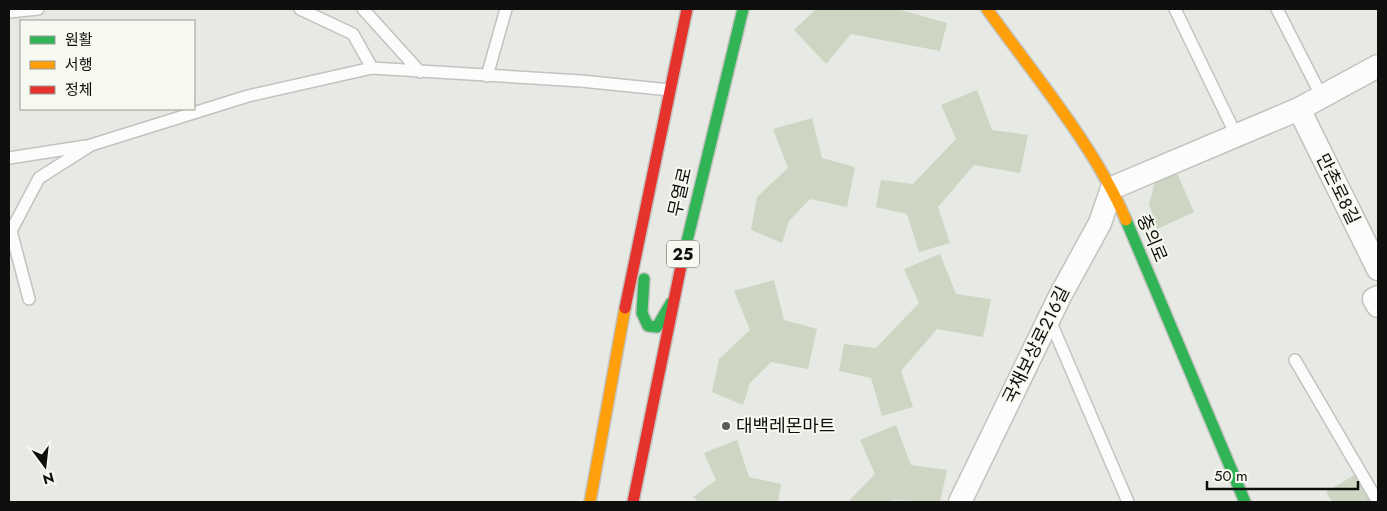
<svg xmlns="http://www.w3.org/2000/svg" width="1387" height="511" font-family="Jost,'Noto Sans KR',sans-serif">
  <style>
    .building { fill: #ced5c2 }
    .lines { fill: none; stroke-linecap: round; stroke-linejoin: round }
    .lane-casing { stroke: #c2c3bf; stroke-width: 14 }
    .street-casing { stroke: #c2c3bf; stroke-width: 25 }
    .fast-casing { stroke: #c2c3bf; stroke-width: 14 }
    .slow-casing { stroke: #c2c3bf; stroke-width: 14 }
    .jam-casing { stroke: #c2c3bf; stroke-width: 14 }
    .lane { stroke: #fbfcfb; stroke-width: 11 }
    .street { stroke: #fbfcfb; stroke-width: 22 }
    .fast { stroke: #30b455; stroke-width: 11 }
    .slow { stroke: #ff9f0a; stroke-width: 11 }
    .jam { stroke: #e5322d; stroke-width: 11 }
    .poi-dot { fill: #5b5c58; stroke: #f5f9ef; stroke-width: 2 }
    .labels { text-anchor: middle; stroke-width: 4; stroke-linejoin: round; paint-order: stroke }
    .shield { fill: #f5f9ef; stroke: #545651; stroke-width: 1 }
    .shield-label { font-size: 16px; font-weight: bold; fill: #0f100d }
    .street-label { font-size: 18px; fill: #0f100d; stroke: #f5f9ef }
    .poi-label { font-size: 18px; fill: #0f100d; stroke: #f5f9ef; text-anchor: start }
  </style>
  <rect width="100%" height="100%" fill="#e7e9e4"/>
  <path class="building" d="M816,9H897L947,23L940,51L851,34L826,64L794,30Z
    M977,90L992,130L1028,135L1020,173L974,165L938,207L950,243L919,252L907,214L876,207L881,180L913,184L956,139L941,105Z
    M812,118L822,158L855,167L847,207L810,199L789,221L782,243L751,230L757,197L788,168L773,129Z
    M1176,171L1194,212L1157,229L1149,204L1153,189L1156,179Z
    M940,254L956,294L991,299L983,337L937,329L901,371L913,407L882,416L871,378L839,371L844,344L876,348L919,303L904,269Z
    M774,280L784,320L817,329L808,369L771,362L750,383L743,405L712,392L719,359L750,330L734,291Z
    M896,425L911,465L947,470L940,502L893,500L891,502H848L875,474L860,440Z
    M737,440L749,477L781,484L778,502H699L693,497L716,480L704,453Z
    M1356,474L1373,502H1332L1326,492Z"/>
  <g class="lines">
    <defs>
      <path id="lane" d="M300,9L353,34L372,68L581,81L670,90
        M363,9L420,72
        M1175,9L1236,135
        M1277,9L1322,97
        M9,12L38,9
        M487,76L506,9
        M9,158L86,146
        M29,299L11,231L39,178L91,145L248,96L372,68
        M1049,318L1128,502
        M1295,360L1378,502"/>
      <path id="street" d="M1299,109L1378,269
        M1378,297L1374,299L1378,306
        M960,502L1060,296L1100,223L1112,188L1299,109L1378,66"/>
      <path id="fast" d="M1126,220L1245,502
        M681,266L743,9
        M644,279L642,313L648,326L657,327L671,303"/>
      <path id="slow" d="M987,9C1034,75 1094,145 1126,220
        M590,502L625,308"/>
      <path id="jam" d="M625,308L687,9
        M633,502L681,266"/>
    </defs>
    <use href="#lane" class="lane-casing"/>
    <use href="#street" class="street-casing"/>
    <use href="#fast" class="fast-casing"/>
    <use href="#slow" class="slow-casing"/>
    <use href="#jam" class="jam-casing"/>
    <use href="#lane" class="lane"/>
    <use href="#street" class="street"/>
    <use href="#fast" class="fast"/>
    <use href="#slow" class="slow"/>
    <use href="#jam" class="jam"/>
  </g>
  <circle class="poi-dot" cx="726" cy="426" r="5"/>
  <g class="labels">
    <rect class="shield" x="667" y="240.5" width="32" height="27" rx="4"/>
    <g class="shield-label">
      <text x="683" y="260">25</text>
    </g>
    <g class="street-label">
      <text transform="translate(1338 189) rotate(64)" y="6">만촌로8길</text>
      <text transform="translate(680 192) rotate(-77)" y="6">무열로</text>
      <text transform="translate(1152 238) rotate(67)" y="6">충의로</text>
      <text transform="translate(1036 345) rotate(-64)" y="6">국채보상로216길</text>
    </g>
    <g class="poi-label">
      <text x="736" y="432">대백레몬마트</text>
    </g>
  </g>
  <rect width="1387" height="511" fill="none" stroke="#0f100d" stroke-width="20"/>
  <rect x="20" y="20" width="175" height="90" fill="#f5f9ef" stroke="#999c95"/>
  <rect x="30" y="36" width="25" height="8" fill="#30b455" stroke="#999c95"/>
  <text x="65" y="45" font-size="15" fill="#0f100d">원활</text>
  <rect x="30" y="61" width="25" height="8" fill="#ff9f0a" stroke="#999c95"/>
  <text x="65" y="70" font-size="15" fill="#0f100d">서행</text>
  <rect x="30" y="86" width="25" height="8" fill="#e5322d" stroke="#999c95"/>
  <text x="65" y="95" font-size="15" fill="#0f100d">정체</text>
  <g transform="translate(45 466) rotate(165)" stroke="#f5f9ef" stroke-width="4" paint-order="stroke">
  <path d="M0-4L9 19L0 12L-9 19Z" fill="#0f100d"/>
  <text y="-8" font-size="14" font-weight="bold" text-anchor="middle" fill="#0f100d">N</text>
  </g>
  <path d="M1207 481v8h151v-8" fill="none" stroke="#0f100d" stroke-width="2.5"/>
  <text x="1214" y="481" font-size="15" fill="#0f100d" stroke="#f5f9ef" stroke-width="4" paint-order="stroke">50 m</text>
</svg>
